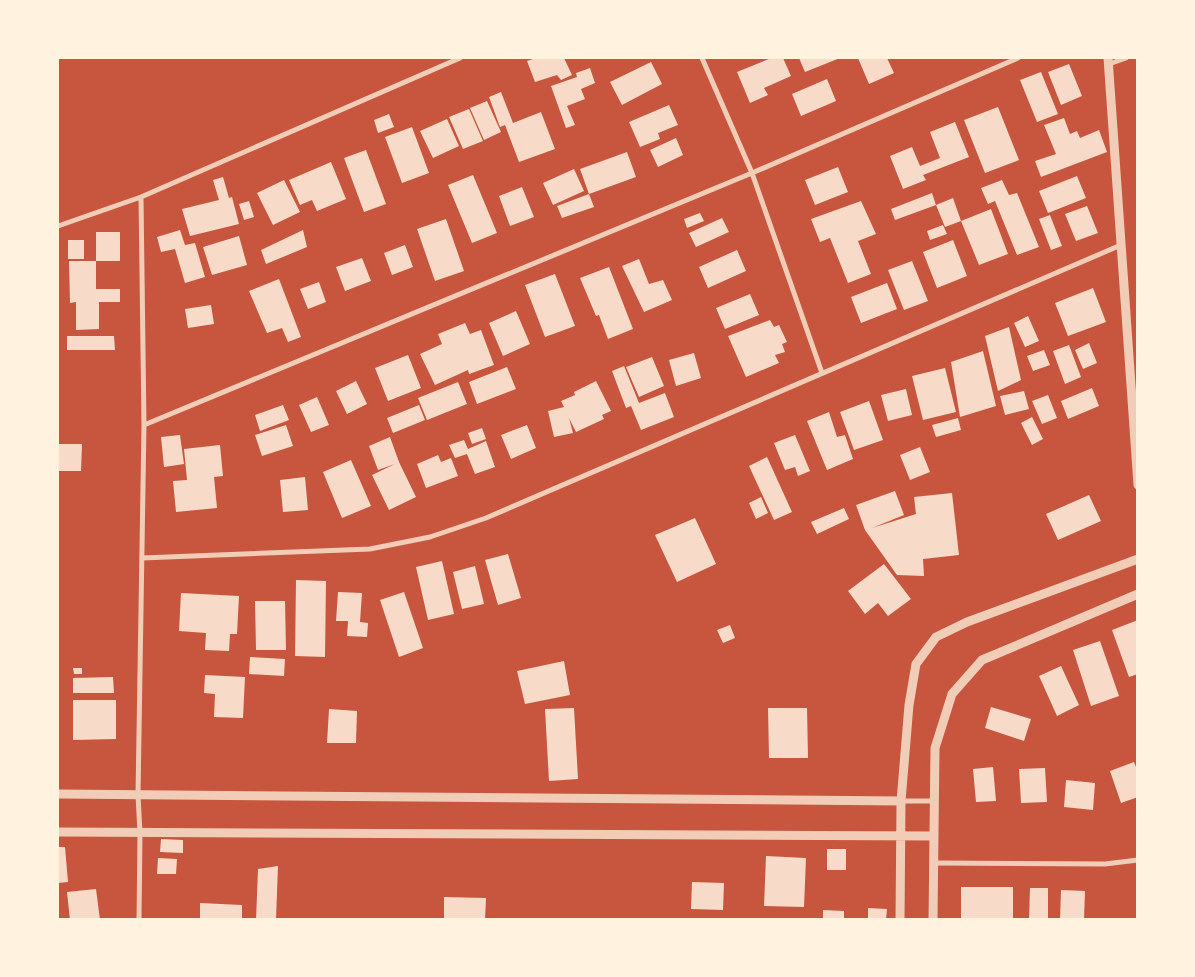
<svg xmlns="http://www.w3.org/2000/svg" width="1195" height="977" font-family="Signika,sans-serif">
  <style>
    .building { fill: #f7dbc8 }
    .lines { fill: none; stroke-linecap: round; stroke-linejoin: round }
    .minor { stroke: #f1ccb7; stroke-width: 5 }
    .tertiary { stroke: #f1ccb7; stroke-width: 9 }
  </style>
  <rect width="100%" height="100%" fill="#c8553d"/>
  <path class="building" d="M536,58H564L572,75L561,80L557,75L535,82L527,61Z
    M771,58H783L791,76L764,88L768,95L750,103L737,72Z
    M799,58H840L805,72Z
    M858,58H887L894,73L869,84Z
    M651,62L662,84L622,105L610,82Z
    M1069,64L1082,96L1061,105L1048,72Z
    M590,68L595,83L581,89L585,99L567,106L575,125L566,128L551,86L577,77L576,73Z
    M1041,72L1058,114L1037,122L1020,80Z
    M827,79L836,101L801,116L792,94Z
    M501,92L513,123L541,112L555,149L519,162L505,125L500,127L489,97Z
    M487,101L501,132L484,140L470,108Z
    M669,105L678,125L658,133L660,139L640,147L629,122Z
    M998,107L1019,160L985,173L964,120Z
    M469,109L483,141L463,149L449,117Z
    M389,114L394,127L378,133L374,120Z
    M1064,118L1070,134L1077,131L1080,138L1099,130L1107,152L1041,177L1035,161L1056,154L1044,125Z
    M447,119L459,146L433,158L420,131Z
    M955,122L969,157L923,175L926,180L903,189L890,156L912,147L920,166L940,158L930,132Z
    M412,127L429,173L402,183L385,137Z
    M676,138L683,155L658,167L650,150Z
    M366,150L386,204L364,212L344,158Z
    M627,152L636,177L589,194L580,169Z
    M331,162L346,199L317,211L312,200L300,205L289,180Z
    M838,167L848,192L815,205L805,180Z
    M574,169L584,191L553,205L543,183Z
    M473,175L497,233L472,243L448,185Z
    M1077,176L1086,198L1048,213L1039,191Z
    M223,177L229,198L232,197L239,224L190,236L182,209L219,200L213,180Z
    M284,180L300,212L273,225L257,193Z
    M1002,180L1009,195L1017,193L1039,247L1017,255L995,201L988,204L981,188Z
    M522,187L534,217L510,226L499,196Z
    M932,193L936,205L895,220L891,209Z
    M589,194L594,207L562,218L557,206Z
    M953,198L961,221L945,227L936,205Z
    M249,201L254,217L244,220L239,204Z
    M861,201L876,234L858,241L871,274L848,283L830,238L820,242L811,219Z
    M1087,206L1098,233L1076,241L1065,214Z
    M991,209L1008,254L979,265L961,221Z
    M700,213L704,221L687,228L684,219Z
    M1050,215L1062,246L1051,250L1039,219Z
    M722,218L729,232L696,247L689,233Z
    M446,219L464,271L435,281L417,229Z
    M943,225L947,234L930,240L927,231Z
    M180,230L185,245L195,243L205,277L185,283L175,249L161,252L157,237Z
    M303,230L307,247L266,264L261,250Z
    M96,232H120V261H96Z
    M239,236L247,265L212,275L203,247Z
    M68,240H84V259H68Z
    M953,240L967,276L937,288L923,252Z
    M405,245L413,267L392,275L384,253Z
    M737,250L746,271L708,288L699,267Z
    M362,258L371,281L345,291L336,267Z
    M639,259L649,284L663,280L672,300L644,312L622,266Z
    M69,261H96V289H120V302H99V329L76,330V302L70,303Z
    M912,261L928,301L904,310L888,270Z
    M609,267L633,329L608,339L599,315L596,316L580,278Z
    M555,274L575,326L545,337L525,285Z
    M279,279L301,337L288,342L282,328L267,333L249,291Z
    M319,282L326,302L308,309L300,289Z
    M887,283L897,309L861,323L851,297Z
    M1093,288L1106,322L1068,336L1055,303Z
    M750,294L759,315L725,329L716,308Z
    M211,305L214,324L188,328L185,309Z
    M516,311L530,344L503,356L489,323Z
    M1028,316L1039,341L1025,347L1014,323Z
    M770,320L774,327L779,325L787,342L782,344L785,352L775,355L779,363L746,377L728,336Z
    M465,323L470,334L481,330L494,365L469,374L468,370L435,385L420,354L442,344L438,334Z
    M1009,327L1021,380L998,391L985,336Z
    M67,336H114L115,350H67Z
    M1089,343L1097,363L1083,369L1075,350Z
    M1069,345L1081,377L1065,384L1053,351Z
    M1044,350L1050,365L1033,371L1027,356Z
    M983,351L996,406L960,417L951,362Z
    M694,353L701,378L676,386L669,360Z
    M408,355L421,388L388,401L375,368Z
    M652,357L664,386L639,397L626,367Z
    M624,366L639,403L665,393L674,417L641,430L631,406L626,408L612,371Z
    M507,367L516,389L477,404L469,382Z
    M945,368L956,412L923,420L912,376Z
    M356,381L367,404L347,414L336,391Z
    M596,381L611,411L602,415L604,419L576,432L569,418L573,433L554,437L548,411L564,407L561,401L575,395L574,392Z
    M458,382L467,404L427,420L418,398Z
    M1092,388L1099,406L1068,419L1061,401Z
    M906,389L912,415L888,421L881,395Z
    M1024,391L1029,409L1005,415L1000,396Z
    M1048,395L1057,418L1042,424L1032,401Z
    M317,397L329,425L311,432L299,405Z
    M869,401L883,440L854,450L840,412Z
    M283,405L289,420L260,431L255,415Z
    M419,405L425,420L393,433L387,418Z
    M829,412L837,437L845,435L853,459L827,470L807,421Z
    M1032,417L1043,439L1032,445L1021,423Z
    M958,418L961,430L936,437L932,425Z
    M286,425L293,446L262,456L255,435Z
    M527,425L536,448L511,459L501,435Z
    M482,428L486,439L472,444L468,433Z
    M180,435L184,464L164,467L161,437Z
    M795,435L810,471L798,476L795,467L785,470L774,443Z
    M390,437L399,462L416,497L389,510L372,475L395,464L378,470L369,446Z
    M464,440L468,449L486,441L495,467L475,474L467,454L455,458L449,445Z
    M58,444H82L81,471H58Z
    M220,445L223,476L214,477L217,508L176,512L173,481L187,480L184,449Z
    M920,447L930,472L910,480L900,455Z
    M438,455L441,462L451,458L458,476L426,488L417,464Z
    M767,457L792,512L774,520L749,466Z
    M351,460L371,506L342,518L323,472Z
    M305,477L308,510L283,512L280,480Z
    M895,491L904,515L872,528L916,514L914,497L952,493L959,555L923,559L924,576L897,575L865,530L856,505Z
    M1089,495L1101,521L1058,540L1046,514Z
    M761,497L768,513L756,519L749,503Z
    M844,508L849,519L817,534L811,522Z
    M695,518L716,564L677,582L655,535Z
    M508,554L521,598L498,605L485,560Z
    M442,561L454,614L428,620L416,567Z
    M884,564L911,599L888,616L878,603L865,614L848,591Z
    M475,566L484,604L462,609L453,572Z
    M296,580L326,581L325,657L295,656Z
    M338,592L362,593L360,622L368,623L367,637L347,636L348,621H336Z
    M404,592L423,648L399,657L380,600Z
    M181,593L239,596L237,634H230L229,651L205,650L206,633L179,631Z
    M255,601H285L286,650H256Z
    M1138,620V674L1129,677L1112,630Z
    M730,625L735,638L723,643L717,630Z
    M1100,641L1119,696L1091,706L1073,650Z
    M250,657L285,659L284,676L249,674Z
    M564,661L570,695L525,704L517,671Z
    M1061,666L1079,705L1057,716L1039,676Z
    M73,668H82V674H74Z
    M205,675L245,677L243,718L214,717L215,694L204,693Z
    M113,677L114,693H73V678Z
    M73,700H116V739L73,740Z
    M991,707L1031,719L1024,741L985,728Z
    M574,708L578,779L549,781L545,709Z
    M768,708H807L808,758H769Z
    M329,709L357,711L356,743H327Z
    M1134,762L1138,772V797L1121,803L1110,771Z
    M993,767L996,801L976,802L973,769Z
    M1045,768L1047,802L1021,803L1019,769Z
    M1066,780L1095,783L1093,810L1064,807Z
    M161,839L183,840V853L160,852Z
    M58,847H65L68,882L58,883Z
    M827,849H846V870H827Z
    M766,856L806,858L804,907L764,906Z
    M158,858L177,859L176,874H157Z
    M278,866L276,920H256L258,869Z
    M692,882L724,883L723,910L691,909Z
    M961,887H1013V920L961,919Z
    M1030,888H1048V920H1029Z
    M96,889L100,920H70L67,892Z
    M1061,890L1085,891L1084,920H1060Z
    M444,897L486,898L485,920H444Z
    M200,903L242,905V920H200Z
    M868,908L887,909L886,920H868Z
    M823,910L844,911V920H823Z"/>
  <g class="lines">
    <path class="minor" d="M702,58L752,173L822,373
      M1109,64L1126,58
      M58,226L141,197L460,58
      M144,425L752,173L1018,58
      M142,558L370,549L430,537L486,518L1121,245
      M901,801H934
      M933,863L1105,864L1138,860
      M139,920L140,833L138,795L144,425L141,197"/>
    <path class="tertiary" d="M1108,58L1138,485
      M58,794L901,801
      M58,832L934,836
      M900,920L901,801L909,705L916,664L936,637L967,622L1138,559
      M933,920L935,748L952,694L982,660L1138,594"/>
  </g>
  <rect width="1195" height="977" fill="none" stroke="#fff3e0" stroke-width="118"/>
</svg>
